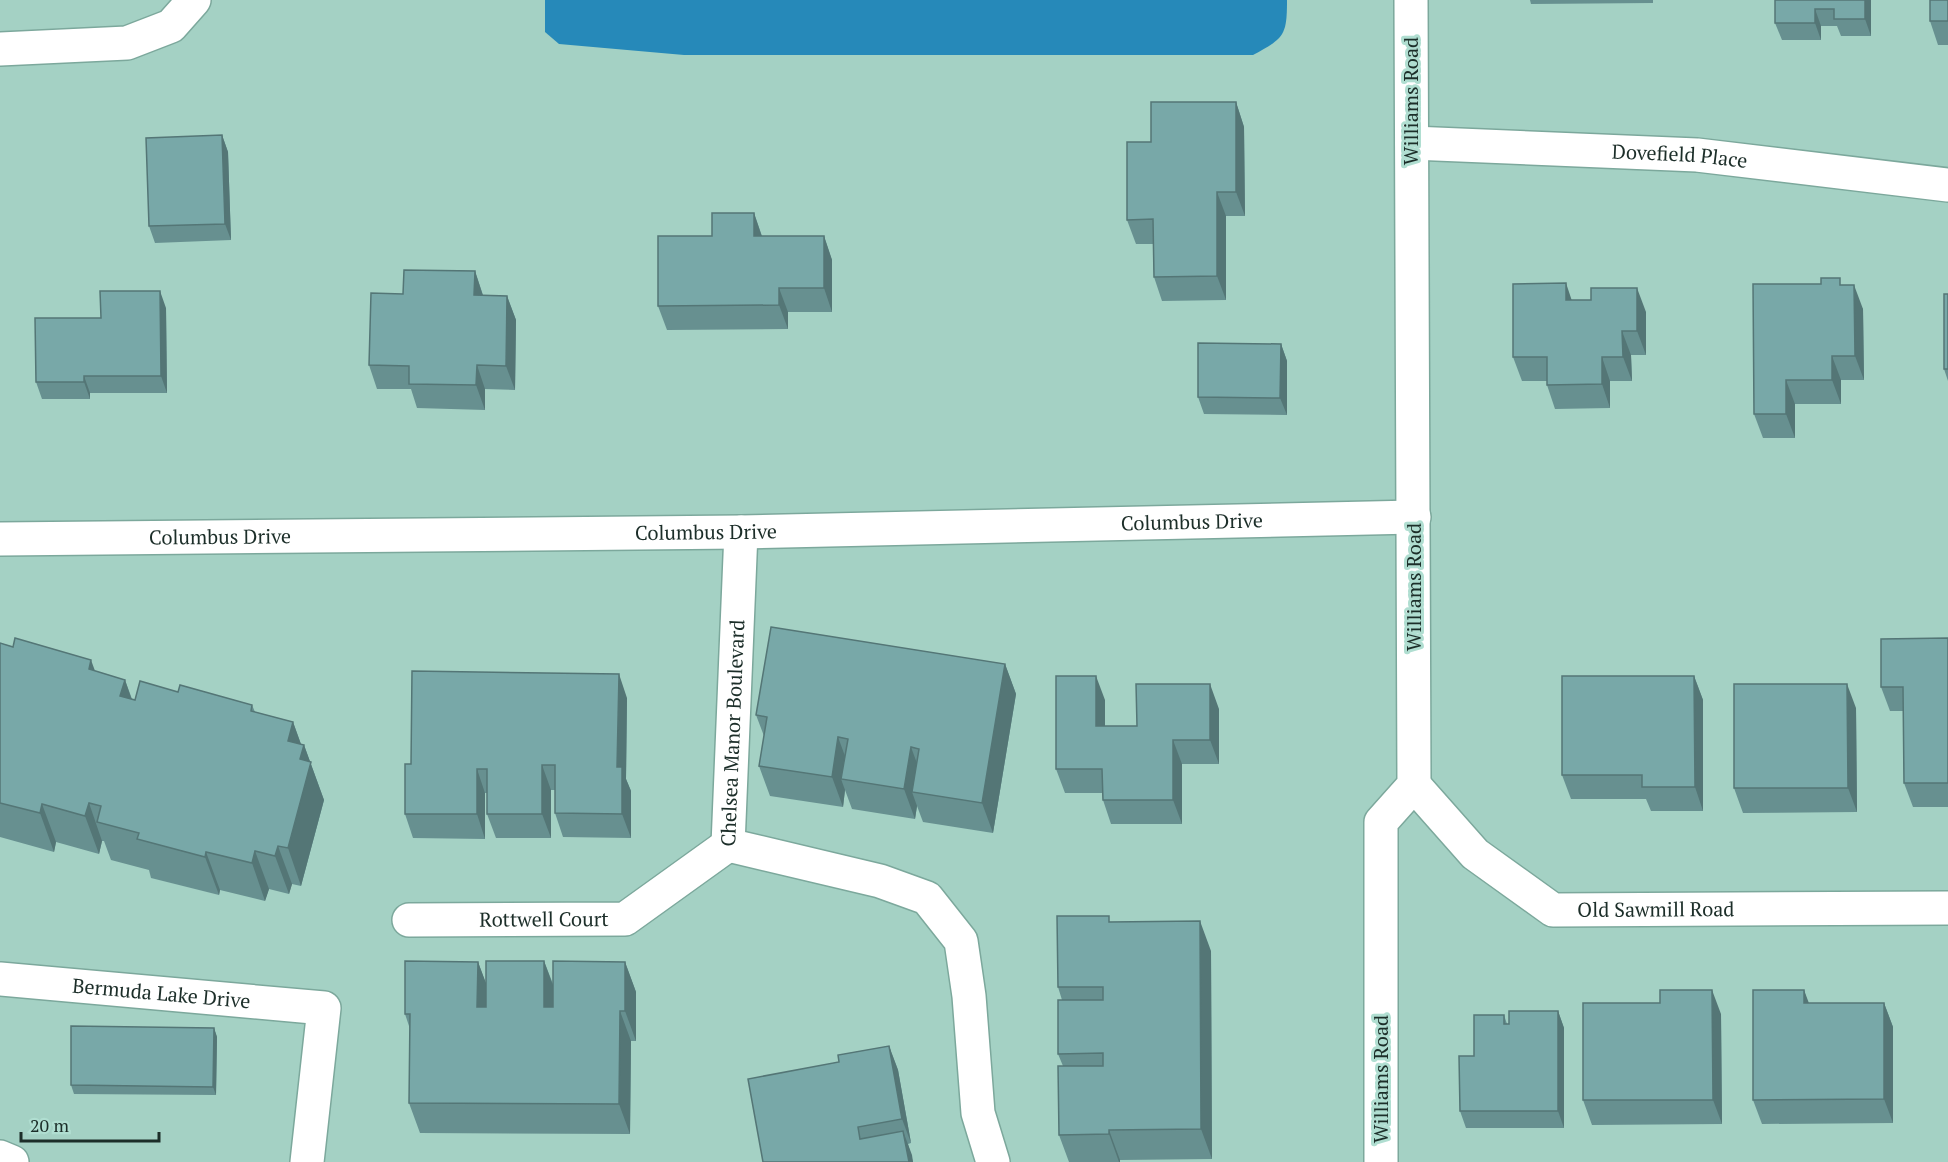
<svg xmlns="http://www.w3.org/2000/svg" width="1948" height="1162" font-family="'PT Serif',serif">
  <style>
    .water { fill: #2689b9 }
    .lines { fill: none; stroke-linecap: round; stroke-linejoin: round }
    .minor-casing { stroke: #7ca89c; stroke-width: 36 }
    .minor { stroke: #fff; stroke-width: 33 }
    .wall { fill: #679090 }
    .shaded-wall { fill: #547676 }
    .building { fill: #78a8a8; stroke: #547676; stroke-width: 1.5 }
    .labels { text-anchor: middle; stroke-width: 6; stroke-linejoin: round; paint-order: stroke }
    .street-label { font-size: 20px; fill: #1c2e29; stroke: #b0ded1 }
  </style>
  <rect width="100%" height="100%" fill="#a4d1c4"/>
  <path class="water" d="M545,0H1287C1287,36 1284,38 1253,55H684L559,44L545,32Z"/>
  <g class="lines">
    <defs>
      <g id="minor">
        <path d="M0,49L127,43L171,26L194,0"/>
        <path id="s1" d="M1412,143L1697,155L1948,185"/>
        <path id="s2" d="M0,539L741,532L1414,517"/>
        <path id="s3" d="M1414,785L1475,854L1553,910L1948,908"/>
        <path d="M728,845L880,881L927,898L961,941L969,996L978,1113L993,1162"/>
        <path id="s4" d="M728,845L741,532"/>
        <path id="s5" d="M409,920L625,919L728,845"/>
        <path id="s6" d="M0,979L324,1008L307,1162"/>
        <path d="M0,1157L12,1162"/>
        <path d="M1381,1162V822L1414,785L1411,0"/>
      </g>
    </defs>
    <use href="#minor" class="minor-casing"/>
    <use href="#minor" class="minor"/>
  </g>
  <path class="wall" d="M1530,0H1653V3L1531,4Z
    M1775,0H1871V36H1841L1837,26H1821V40H1782L1775,23Z
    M1948,0V45H1938L1930,21Z
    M1236,102L1244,127L1245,216H1226V300L1162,301L1154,277L1153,244H1136L1127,220L1151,142Z
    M222,135L228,152L231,240L155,243L149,226Z
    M754,213L762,236H824L832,260V312H788V329L667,330L658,306L712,236Z
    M475,271L483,295L507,296L516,320L515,390L485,389V410L417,408L411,389H377L369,365L403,294Z
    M1843,285L1863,309L1864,380H1841V404H1795V438H1763L1754,414Z
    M1948,294V381L1944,369Z
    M1572,300L1646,312V355H1631L1632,381H1610V408L1555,409L1547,385V381H1522L1513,357Z
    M166,308L167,393H90V399H42L36,382L101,318Z
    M1281,344L1287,361V415L1204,414L1198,397Z
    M1948,638V807H1913L1904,783L1903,711H1890L1881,687Z
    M0,643L125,680L132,699L135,700L178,692L252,705L255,712L293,722L301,744L304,745L324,800L301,886L292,884L289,894L269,889L265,901L220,890L219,895L151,878L149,870L111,860L104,841H102L99,854L56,842L54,852L0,837Z
    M1005,664L1016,694L993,833L923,822L917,806L915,819L852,809L845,790L843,807L770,796L759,766L764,736L756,715Z
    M1694,676L1703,700V811H1651L1646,799H1571L1562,775Z
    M627,698L626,779L631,791V838L563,837L555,813V790H551V838H496L487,814V793H485V839L413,838L405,814L411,764Z
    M1105,700V726H1137L1219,709V764H1182V824H1111L1103,800L1102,793H1065L1056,769Z
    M1856,708L1857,812L1743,813L1734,788Z
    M1112,922L1211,951L1212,1159L1120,1160V1162H1069L1059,1135L1063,1066L1058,1054L1062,1000L1058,987Z
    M544,961L553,984L625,962L636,992V1041H631L630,1134L420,1133L409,1103L410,1029L405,1014L478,962L486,984Z
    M1804,990L1808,1003H1884L1893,1027V1123L1762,1124L1753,1100Z
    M1558,1011L1564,1028V1128H1466L1460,1111L1504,1015L1507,1024Z
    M1721,1014L1722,1124L1592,1125L1583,1100Z
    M214,1028L217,1037L216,1095L74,1094L71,1085Z
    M889,1046L898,1070L911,1143L908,1144L913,1162H763L839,1062Z"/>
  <path class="shaded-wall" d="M1865,0H1871V36L1865,19Z
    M1815,9L1821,26V40L1815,23Z
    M1236,102L1244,127L1245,216L1236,192Z
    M222,135L228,152L231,240L225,224Z
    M1217,192L1226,216V300L1217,276Z
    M754,213L762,237L754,236Z
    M824,236L832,260V312L824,288Z
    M475,271L483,296L474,295Z
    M1566,283L1574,307L1566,300Z
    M1854,285L1863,309L1864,380L1855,356Z
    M779,288L788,312V329L779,305Z
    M1637,288L1646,312V355L1637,331Z
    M160,291L166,308L167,393L161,376Z
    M507,296L516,320L515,390L506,366Z
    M1622,331L1631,355L1632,381L1623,357Z
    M1281,344L1287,361V415L1280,398Z
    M1832,356L1841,380V404L1832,380Z
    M1602,357L1610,381V408L1602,384Z
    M477,365L485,389V410L476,385Z
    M84,376L90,393V399L84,382Z
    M1786,380L1795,404V438L1786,414Z
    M91,660L105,698L89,669Z
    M1005,664L1016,694L993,833L982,803Z
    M619,674L627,698L626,779L631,791V838L622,814L617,767Z
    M1096,676L1105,700V751L1096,726Z
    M1694,676L1703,700V811L1695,787Z
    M125,680L138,718L120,696Z
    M1210,684L1219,709V764L1210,740Z
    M1847,684L1856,708L1857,812L1848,788Z
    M293,722L303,750L304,745L324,800L301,886L288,848V741Z
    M838,737L849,767L841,779L845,790L843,807L832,777Z
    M1173,740L1182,764V824L1173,800Z
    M911,747L922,777L912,792L917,806L915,819L904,789Z
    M542,765L551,790V838L542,814Z
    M477,769L485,793V839L477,814Z
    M89,803L102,841L99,854L85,816Z
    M42,804L56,842L54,852L40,813Z
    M278,846L292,884L289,894L275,856Z
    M255,851L269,889L265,901L252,863Z
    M206,852L220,890L219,895L205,857Z
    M1200,921L1211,951L1212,1159L1201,1129Z
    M544,961L555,991V1037L544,1007Z
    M478,962L489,991L488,1037L477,1007Z
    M625,962L636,992V1041L625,1011Z
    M1712,990L1721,1014L1722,1124L1713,1100Z
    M1804,990L1813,1014L1804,1003Z
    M1884,1003L1893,1027V1123L1884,1099Z
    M620,1011L631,1041L630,1134L619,1104Z
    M1558,1011L1564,1028V1128L1558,1111Z
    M214,1028L217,1037L216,1095L213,1087Z
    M889,1046L898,1070L911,1143L902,1119Z
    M1109,1130L1120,1160V1162H1119L1109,1134Z
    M903,1131L912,1155L913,1162H909Z"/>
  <path class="building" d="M1775,0H1865V19H1834V9H1815V23H1775Z
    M1930,0H1948V21H1930Z
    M1151,102H1236V192H1217V276L1154,277L1153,219L1127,220V142H1151Z
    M222,135L225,224L149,226L146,138Z
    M712,213H754V236H824V288H779V305L658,306V236H712Z
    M404,270L475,271L474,295L507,296L506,366L477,365L476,385L409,384V366L369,365L371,293L403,294Z
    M1821,278H1840V285H1854L1855,356H1832V380H1786V414H1754L1753,284H1821Z
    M1566,283V300H1591V288H1637V331H1622L1623,357H1602V384L1547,385V357H1513V284Z
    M100,291H160L161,376H84V382H36L35,318H101Z
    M1944,294H1948V369H1944Z
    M1198,343L1281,344L1280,398L1198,397Z
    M771,627L1005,664L982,803L912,792L919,749L911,747L904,789L841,779L848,739L838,737L832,777L759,766L767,717L756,715Z
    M15,638L91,660L89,669L125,680L120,696L135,700L140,681L178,692L180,685L252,705L251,711L293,722L288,741L304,745L300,759L311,762L288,848L278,846L275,856L255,851L252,863L206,852L205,857L137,839L139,833L97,822L101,806L89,803L85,816L42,804L40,813L0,803V643L13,647Z
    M1948,638V783H1904L1903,687H1881V639Z
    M412,671L619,674L617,767H622V814L555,813V765H542V814H487V769H477V814H405V764H411Z
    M1056,676H1096V726H1137L1136,684H1210V740H1173V800H1103L1102,769H1056Z
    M1562,676H1694L1695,787H1642V775H1562Z
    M1734,684H1847L1848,788H1734Z
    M1057,916H1109V922L1200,921L1201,1129L1109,1130V1134L1059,1135L1058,1066H1103V1053L1058,1054V1000H1103V987H1058Z
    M405,961L478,962L477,1007H486V961H544V1007H553V961L625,962V1011H620L619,1104L409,1103L410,1014H405Z
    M1660,990H1712L1713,1100H1583V1003H1660Z
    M1753,990H1804V1003H1884V1099L1753,1100Z
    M1509,1011H1558V1111H1460L1459,1056H1474V1015H1504V1024H1509Z
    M71,1026L214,1028L213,1087L71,1085Z
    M889,1046L902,1119L858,1127L860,1139L903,1131L909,1162H763L748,1079L839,1062L838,1055Z"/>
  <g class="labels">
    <g class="street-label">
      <text transform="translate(1411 101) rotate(-90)" y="7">Williams Road</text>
      <text dy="7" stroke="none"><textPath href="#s1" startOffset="268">Dovefield Place</textPath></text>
      <text dy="7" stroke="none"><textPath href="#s2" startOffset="1192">Columbus Drive</textPath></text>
      <text dy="7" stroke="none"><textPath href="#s2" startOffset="706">Columbus Drive</textPath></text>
      <text dy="7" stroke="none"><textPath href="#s2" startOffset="220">Columbus Drive</textPath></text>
      <text transform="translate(1414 587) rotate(-90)" y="7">Williams Road</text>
      <text dy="7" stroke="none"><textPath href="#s4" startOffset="112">Chelsea Manor Boulevard</textPath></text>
      <text dy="7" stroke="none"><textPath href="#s3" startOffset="291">Old Sawmill Road</textPath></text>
      <text dy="7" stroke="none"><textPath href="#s5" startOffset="135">Rottwell Court</textPath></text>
      <text dy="7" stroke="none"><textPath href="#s6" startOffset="162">Bermuda Lake Drive</textPath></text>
      <text transform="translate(1381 1079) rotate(-90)" y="7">Williams Road</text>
    </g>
  </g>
  <path d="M21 1132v9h138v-9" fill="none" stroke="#1c2e29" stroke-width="3"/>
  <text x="30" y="1132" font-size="18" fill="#1c2e29" stroke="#b0ded1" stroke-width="4.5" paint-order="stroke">20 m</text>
</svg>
